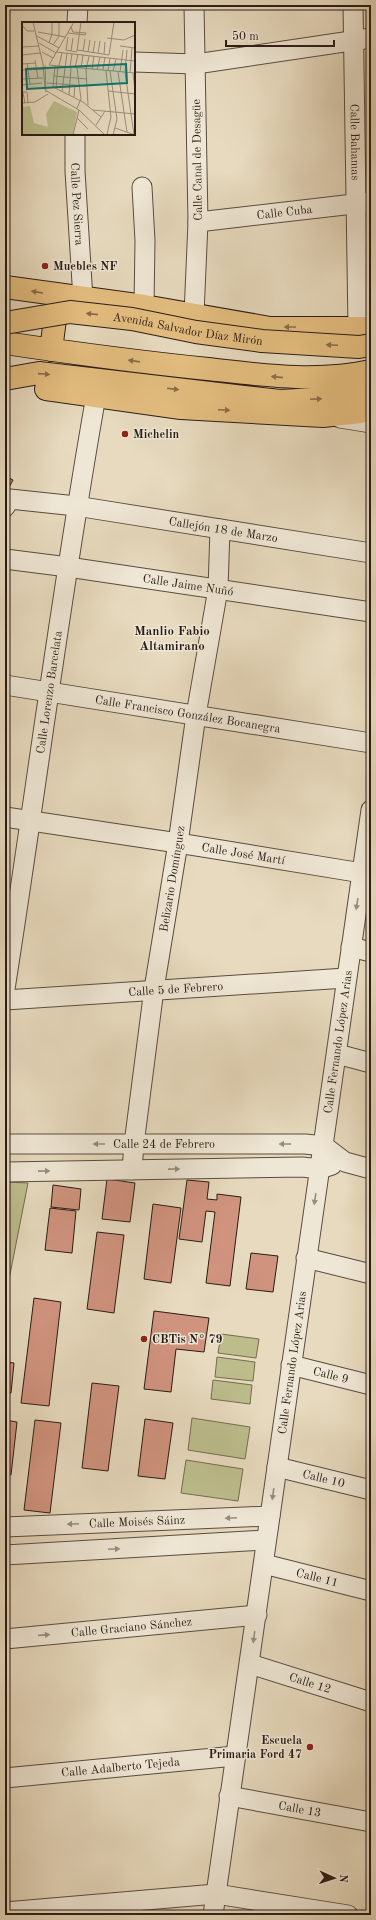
<svg xmlns="http://www.w3.org/2000/svg" width="376" height="1920" font-family="'Old Standard TT',serif">
  <style>
    .green { fill: #bdbd8c; stroke: #746c51 }
    .building { fill: #d0937e; stroke: #2a1c16 }
    .lines { fill: none; stroke-linecap: round; stroke-linejoin: round }
    .minor-casing { stroke: #594c40; stroke-width: 21 }
    .major-casing { stroke: #2a1c16; stroke-width: 24 }
    .minor { stroke: #efe7d5; stroke-width: 19 }
    .major { stroke: #e4bd7f; stroke-width: 22 }
    .major-bridge-casing { stroke: #2a1c16; stroke-width: 24; stroke-linecap: butt }
    .major-bridge { stroke: #e4bd7f; stroke-width: 22 }
    .oneway { fill: #876c4a }
    .oneway2 { fill: #968c7f }
    .poi-dot { fill: #8f2418; stroke: #efe7d5; stroke-width: 1.5 }
    .labels { text-anchor: middle; stroke-width: 3; stroke-linejoin: round; paint-order: stroke }
    .street-label { font-size: 12px; fill: #2a1c16; stroke: #efe7d5 }
    .poi-label { font-size: 12px; font-weight: bold; fill: #2a1c16; stroke: #efe7d5; text-anchor: start }
    .neighbourhood-label { font-size: 13px; font-weight: bold; fill: #2a1c16; stroke: #efe7d5 }
    .inset-road { fill: none; stroke: #9b8e7b; stroke-width: 1 }
    .view { fill: #0f766e; fill-opacity: 0.15; stroke: #0f766e; stroke-width: 2 }
    .inset-edge { fill: none; stroke: #2a1c16; stroke-width: 2 }
  </style>
  <rect width="100%" height="100%" fill="#e7dabe"/>
  <filter id="stains"><feTurbulence type="fractalNoise" baseFrequency=".005" numOctaves="4"/><feColorMatrix values="0 0 0 0 .2 0 0 0 0 .09 0 0 0 0 .02 0 0 0 .5 -.17"/></filter>
  <radialGradient id="worn" r=".72"><stop offset=".6" stop-color="#630" stop-opacity="0"/><stop offset="1" stop-color="#630" stop-opacity=".3"/></radialGradient>
  <path class="green" d="M5,1182L28,1183L5,1300Z
    M221,1334L259,1339L256,1358L218,1353Z
    M217,1357L255,1362L253,1381L215,1377Z
    M213,1380L252,1385L250,1404L211,1399Z
    M192,1418L250,1427L245,1459L188,1450Z
    M186,1460L243,1469L238,1501L181,1493Z"/>
  <path class="building" d="M5,476L13,480L5,495Z
    M107,1179L135,1183L130,1222L102,1219Z
    M187,1180L209,1182L207,1199L217,1200V1194L241,1197L230,1286L206,1283L215,1212L206,1211L202,1242L179,1239Z
    M53,1185L81,1189L79,1210L51,1207Z
    M153,1204L181,1208L171,1283L144,1279Z
    M50,1208L76,1211L72,1253L45,1250Z
    M97,1232L124,1235L114,1313L87,1309Z
    M251,1253L278,1256L273,1292L246,1289Z
    M34,1298L61,1302L49,1406L21,1403Z
    M154,1311L209,1318L204,1352L176,1349L171,1392L144,1389Z
    M5,1362L14,1363L11,1393L5,1392Z
    M92,1383L119,1386L108,1471L82,1468Z
    M145,1419L173,1423L165,1479L138,1476Z
    M5,1420L17,1422L11,1475L5,1474Z
    M35,1420L61,1423L50,1513L24,1510Z"/>
  <g class="lines">
    <defs>
      <g id="minor">
        <path id="s1" d="M353,5L358,327"/>
        <path d="M77,23L78,5"/>
        <path d="M134,62L196,64L371,38"/>
        <path id="s2" d="M75,134V171L83,299"/>
        <path d="M142,187L145,241L144,306"/>
        <path id="s3" d="M198,222L371,202"/>
        <path d="M194,315L198,222L194,5"/>
        <path d="M340,418L371,423"/>
        <path id="s4" d="M5,507L10,499L76,506L371,553"/>
        <path id="s5" d="M5,559L68,567L371,612"/>
        <path id="s6" d="M5,685L371,743"/>
        <path id="s7" d="M5,817L178,843L362,873"/>
        <path d="M351,947L371,952"/>
        <path id="s8" d="M5,989C36,791 61,592 96,396"/>
        <path id="s9" d="M5,1000L346,978"/>
        <path d="M337,1054L371,1063"/>
        <path id="s10" d="M5,1144H305L324,1146L345,1162L371,1169"/>
        <path id="s11" d="M132,1170L134,1144L154,989L178,843L196,715L218,589L220,529"/>
        <path d="M5,1172L302,1167L320,1169L332,1165"/>
        <path d="M306,1258L371,1274"/>
        <path id="s12" d="M291,1365L371,1385"/>
        <path id="s13" d="M277,1467L371,1490"/>
        <path id="s14" d="M5,1527L270,1516"/>
        <path d="M5,1555L266,1540"/>
        <path id="s15" d="M264,1564L371,1591"/>
        <path id="s16" d="M5,1639L257,1615"/>
        <path id="s17" d="M250,1664L371,1702"/>
        <path id="s18" d="M5,1778L235,1756"/>
        <path id="s19" d="M229,1796L371,1822"/>
        <path d="M5,1912L216,1894L348,1915"/>
        <path id="s20" d="M213,1915L371,810"/>
      </g>
      <path id="major" d="M5,287L144,306L270,328H371
        M5,343C72,353 140,362 208,369C262,375 316,383 371,371
        M51,350L58,296
        M5,379L39,373L280,401L335,398L371,390
        M46,389L181,408L323,416L360,412L371,409"/>
    </defs>
    <use href="#minor" class="minor-casing"/>
    <use href="#major" class="major-casing"/>
    <use href="#minor" class="minor"/>
    <use href="#major" class="major"/>
    <defs>
      <g id="major-bridge">
        <path id="s21" d="M5,323L70,312L132,319L196,332L262,341L359,347L371,345"/>
      </g>
    </defs>
    <use href="#major-bridge" class="major-bridge-casing"/>
    <use href="#major-bridge" class="major-bridge"/>
  </g>
  <defs><path id="oneway-solid" d="M-6-.8H1V-3.2L6.5 0L1 3.2V.8H-6Z"/></defs>
  <g class="oneway">
    <use href="#oneway-solid" transform="translate(37 292) rotate(-171)"/>
    <use href="#oneway-solid" transform="translate(92 314) rotate(-174)"/>
    <use href="#oneway-solid" transform="translate(290 327) rotate(180)"/>
    <use href="#oneway-solid" transform="translate(332 345) rotate(-177)"/>
    <use href="#oneway-solid" transform="translate(134 361) rotate(-172)"/>
    <use href="#oneway-solid" transform="translate(44 374) rotate(4)"/>
    <use href="#oneway-solid" transform="translate(277 377) rotate(-174)"/>
    <use href="#oneway-solid" transform="translate(173 389) rotate(7)"/>
    <use href="#oneway-solid" transform="translate(316 399) rotate(-3)"/>
    <use href="#oneway-solid" transform="translate(224 410) rotate(3)"/>
  </g>
  <g class="oneway2">
    <use href="#oneway-solid" transform="translate(357 904) rotate(99)"/>
    <use href="#oneway-solid" transform="translate(99 1144) rotate(-180)"/>
    <use href="#oneway-solid" transform="translate(285 1144) rotate(180)"/>
    <use href="#oneway-solid" transform="translate(174 1169) rotate(-1)"/>
    <use href="#oneway-solid" transform="translate(44 1171) rotate(-1)"/>
    <use href="#oneway-solid" transform="translate(315 1199) rotate(99)"/>
    <use href="#oneway-solid" transform="translate(273 1494) rotate(98)"/>
    <use href="#oneway-solid" transform="translate(231 1518) rotate(178)"/>
    <use href="#oneway-solid" transform="translate(73 1524) rotate(178)"/>
    <use href="#oneway-solid" transform="translate(114 1549) rotate(-3)"/>
    <use href="#oneway-solid" transform="translate(44 1635) rotate(-5)"/>
    <use href="#oneway-solid" transform="translate(254 1637) rotate(98)"/>
  </g>
  <g class="poi-dot">
    <circle cx="45" cy="266" r="4"/>
    <circle cx="125" cy="434" r="4"/>
    <circle cx="144" cy="1339" r="4"/>
    <circle cx="310" cy="1747" r="4"/>
  </g>
  <g class="labels">
    <g class="street-label">
      <text dy="4" stroke="none"><textPath href="#s1" startOffset="137">Calle Bahamas</textPath></text>
      <text transform="translate(197 160) rotate(-91)" y="4">Calle Canal de Desagüe</text>
      <text dy="4" stroke="none"><textPath href="#s2" startOffset="70">Calle Pez Sierra</textPath></text>
      <text dy="4" stroke="none"><textPath href="#s3" startOffset="87">Calle Cuba</textPath></text>
      <text dy="4" stroke="none"><textPath href="#s21" startOffset="185">Avenida Salvador Díaz Mirón</textPath></text>
      <text dy="4" stroke="none"><textPath href="#s4" startOffset="225">Callejón 18 de Marzo</textPath></text>
      <text dy="4" stroke="none"><textPath href="#s5" startOffset="185">Calle Jaime Nuñó</textPath></text>
      <text dy="4" stroke="none"><textPath href="#s8" startOffset="300">Calle Lorenzo Barcelata</textPath></text>
      <text dy="4" stroke="none"><textPath href="#s6" startOffset="185">Calle Francisco González Bocanegra</textPath></text>
      <text dy="4" stroke="none"><textPath href="#s7" startOffset="241">Calle José Martí</textPath></text>
      <text dy="4" stroke="none"><textPath href="#s11" startOffset="294">Belizario Domínguez</textPath></text>
      <text dy="4" stroke="none"><textPath href="#s9" startOffset="171">Calle 5 de Febrero</textPath></text>
      <text dy="4" stroke="none"><textPath href="#s20" startOffset="882">Calle Fernando López Arias</textPath></text>
      <text dy="4" stroke="none"><textPath href="#s10" startOffset="159">Calle 24 de Febrero</textPath></text>
      <text dy="4" stroke="none"><textPath href="#s20" startOffset="558">Calle Fernando López Arias</textPath></text>
      <text dy="4" stroke="none"><textPath href="#s12" startOffset="41">Calle 9</textPath></text>
      <text dy="4" stroke="none"><textPath href="#s13" startOffset="48">Calle 10</textPath></text>
      <text dy="4" stroke="none"><textPath href="#s14" startOffset="132">Calle Moisés Sáinz</textPath></text>
      <text dy="4" stroke="none"><textPath href="#s15" startOffset="55">Calle 11</textPath></text>
      <text dy="4" stroke="none"><textPath href="#s16" startOffset="127">Calle Graciano Sánchez</textPath></text>
      <text dy="4" stroke="none"><textPath href="#s17" startOffset="63">Calle 12</textPath></text>
      <text dy="4" stroke="none"><textPath href="#s18" startOffset="116">Calle Adalberto Tejeda</textPath></text>
      <text dy="4" stroke="none"><textPath href="#s19" startOffset="72">Calle 13</textPath></text>
    </g>
    <g class="poi-label">
      <text x="53" y="270">Muebles NF</text>
      <text x="133" y="438">Michelin</text>
      <text x="152" y="1343">CBTis N° 79</text>
      <text x="302" y="1744" text-anchor="end">Escuela<tspan x="302" dy="14">Primaria Ford 47</tspan></text>
    </g>
    <g class="neighbourhood-label">
      <text x="172" y="635">Manlio Fabio<tspan x="172" dy="15">Altamirano</tspan></text>
    </g>
  </g>
  <g transform="translate(22 22)">
    <rect width="113" height="113" fill="#e7dabe"/>
    <path d="M32,79L55,90L51,113H0V85L8,84L12,101L26,105L24,92Z" fill="#bdbd8c"/>
    <path class="inset-road" d="M11,0L21,42L23,68L57,88L83,113M52,0L27,43L113,51M0,3L5,9H12M16,10L43,15M46,11L63,13L64,11L51,10L49,5M15,14L37,26M46,15L44,28L55,30M85,16L102,18L113,13M17,21L34,31M27,21L30,12V0M31,23L37,14V0M98,24L113,26M0,25L17,24M55,28L87,33L92,0M105,28L103,50L112,113M49,29L51,16M55,29L59,0M61,29L63,17M20,30L31,36M34,30L113,39M66,30L68,18M71,31L73,19M76,31L78,19M82,32L83,20M0,33L18,31M13,38L16,56M5,41L8,62M0,42L13,41M23,43L24,70M33,44L31,65L61,80L79,95M37,44L40,31M48,45L50,32M53,46L56,32M59,46L61,33M70,47L72,34M0,48L21,47M75,48L78,35M81,48L83,35M84,49L89,95L85,112M86,49L88,36M88,49L95,97L91,113M91,49L94,37M96,50L105,110M98,50L101,28M108,51L110,26M111,51L113,69M32,54L65,57M0,57L21,56M25,61L65,64M0,63L20,61M0,66L3,81M34,66L36,44M40,69L45,31M86,69L113,72M1,70H5L6,80M47,73L49,45M52,75L53,63M0,81L13,80L26,72M66,83L64,48L67,34M55,86L59,77L55,46M71,88L113,92M55,96L66,107M74,103L83,89M93,106L113,113M51,113L57,88"/>
    <path class="view" d="M104,42L105,61L5,67L4,47Z"/>
    <rect width="113" height="113" class="inset-edge"/>
  </g>
  <rect width="376" height="1920" fill="none" stroke="#e7dabe" stroke-width="20"/>
  <rect x="6" y="6" width="364" height="1908" fill="none" stroke="#2a1c16" stroke-width="2"/>
  <rect x="10" y="10" width="356" height="1900" fill="none" stroke="#2a1c16"/>
  <g transform="translate(334 1878) rotate(93)" stroke="#efe7d5" stroke-width="3" paint-order="stroke">
  <path d="M0-3L7 15L0 10L-7 15Z" fill="#2a1c16"/>
  <text y="-6" font-size="11" font-weight="bold" text-anchor="middle" fill="#2a1c16">N</text>
  </g>
  <path d="M226 40v6h108v-6" fill="none" stroke="#2a1c16" stroke-width="2"/>
  <text x="232" y="40" font-size="12" fill="#2a1c16" stroke="#efe7d5" stroke-width="3" paint-order="stroke">50 m</text>
  <rect width="100%" height="100%" filter="url(#stains)"/>
  <rect width="100%" height="100%" fill="url(#worn)"/>
</svg>
